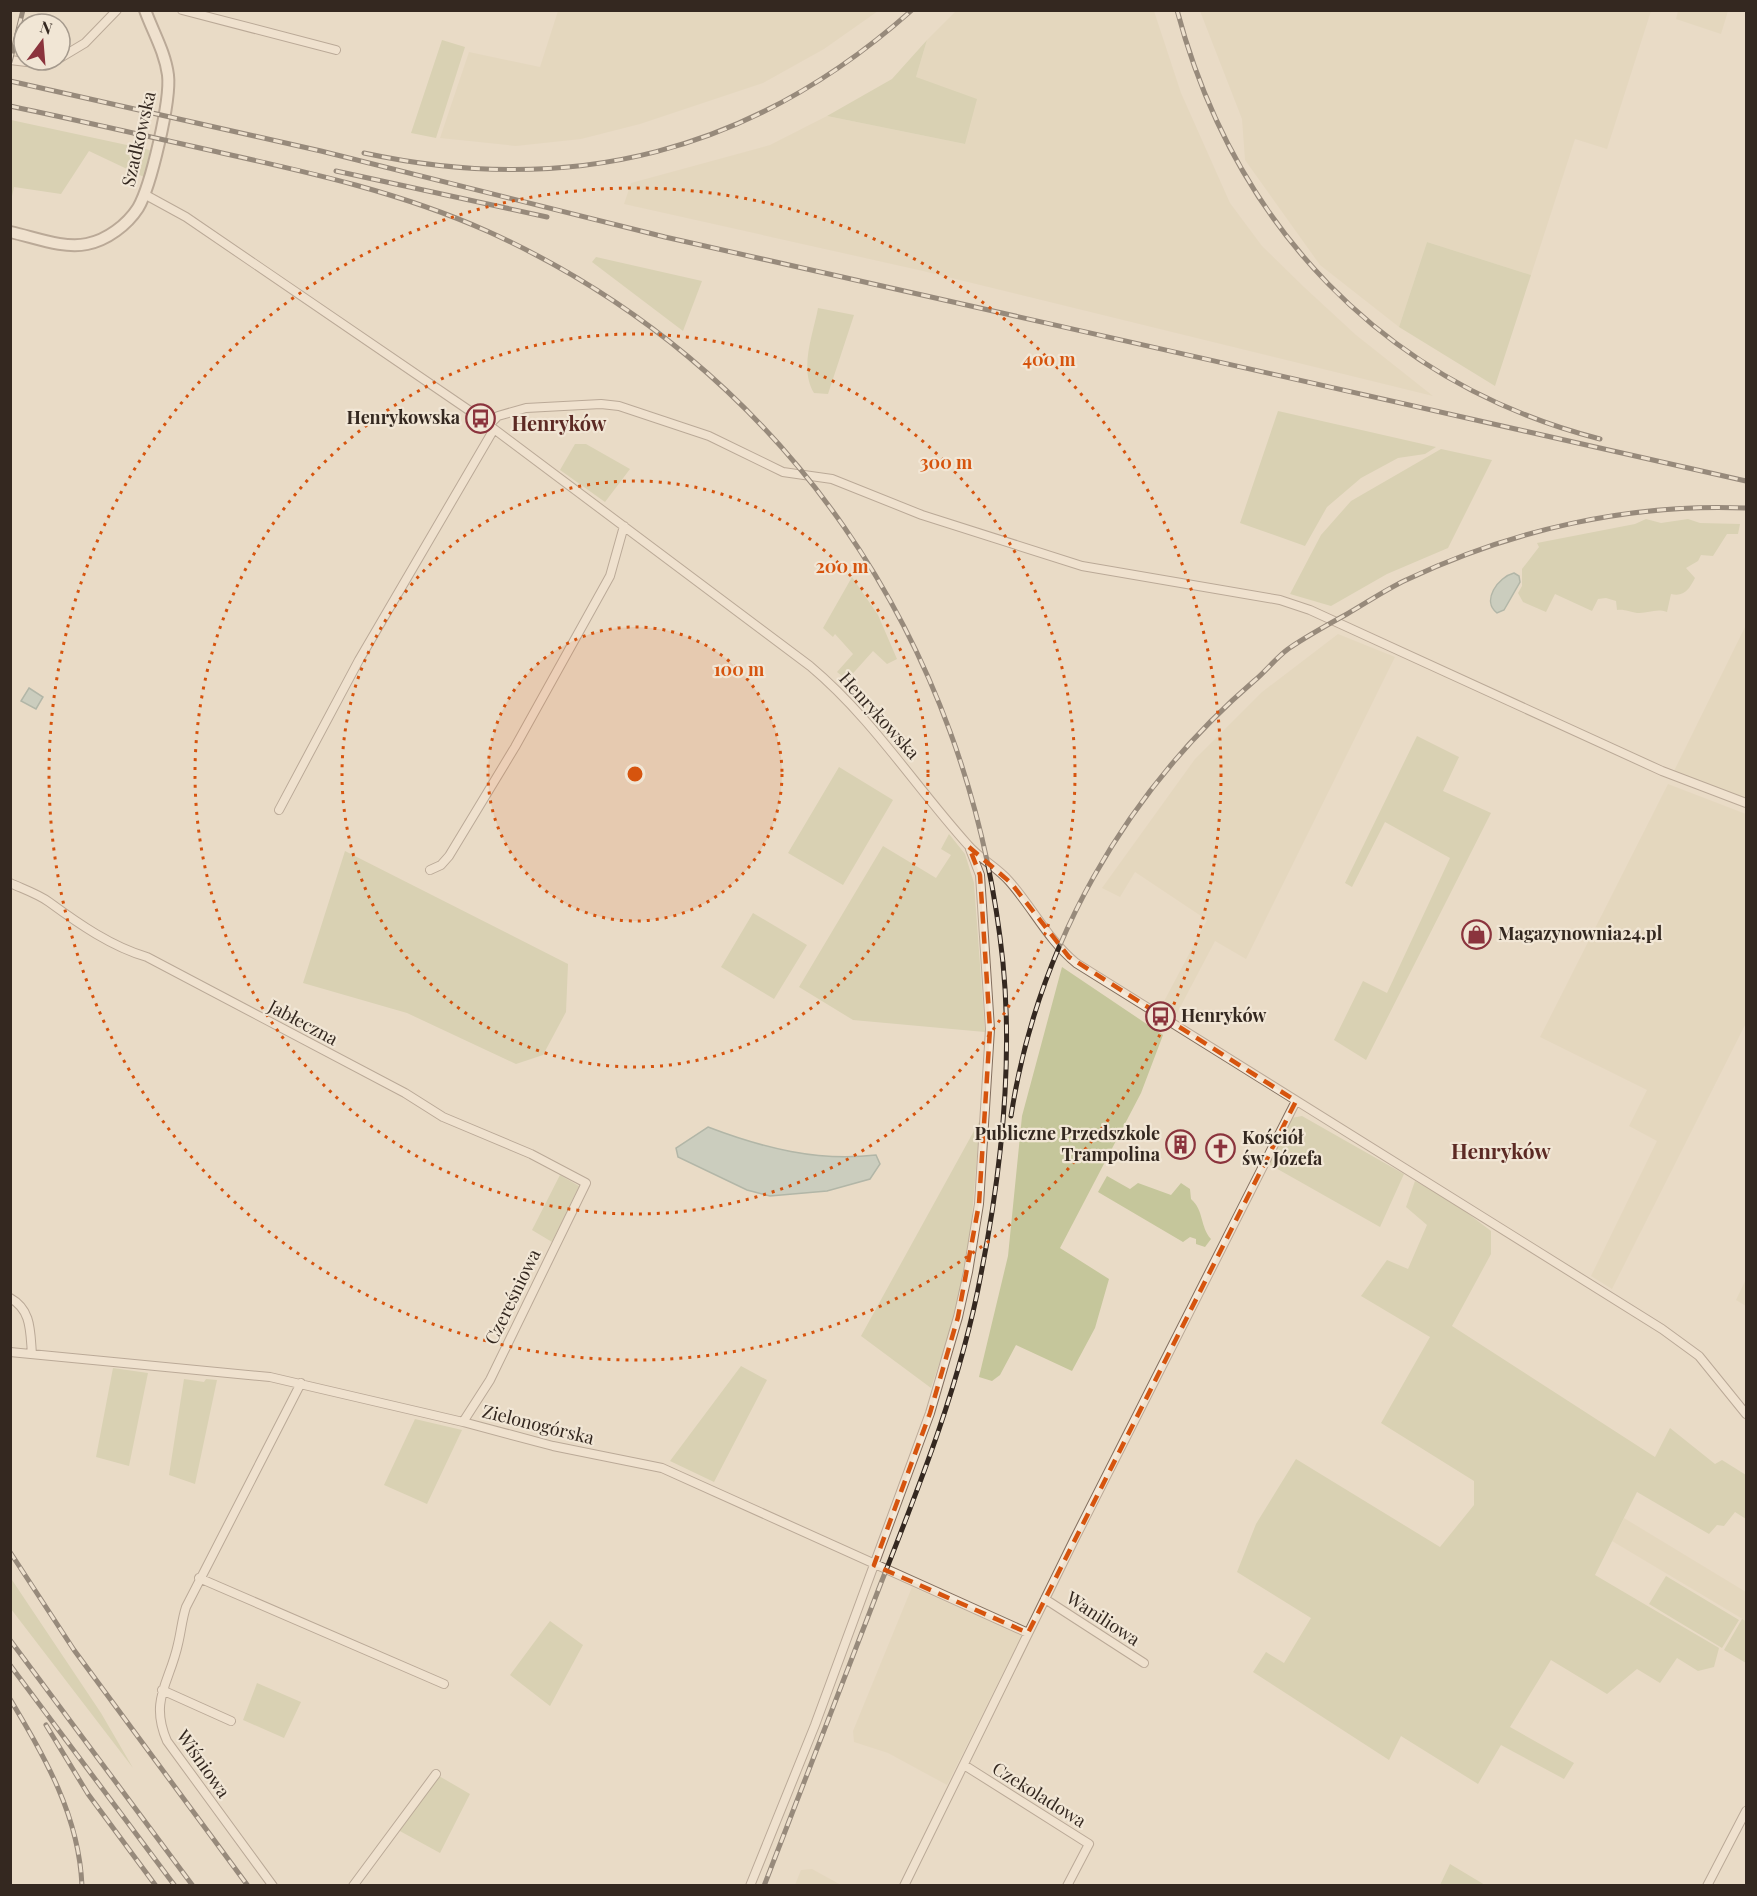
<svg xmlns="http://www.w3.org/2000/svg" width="1757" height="1896" font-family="'Playfair Display',serif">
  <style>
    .farmland { fill: #ded3b4 }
    .green { fill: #c5c69b }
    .water { fill: #a7bdb4; stroke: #6f8a81; stroke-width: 1.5 }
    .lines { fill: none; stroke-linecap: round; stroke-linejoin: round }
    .minor-casing { stroke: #826e5e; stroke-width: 10 }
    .tertiary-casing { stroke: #826e5e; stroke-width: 14 }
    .minor { stroke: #f5e9d8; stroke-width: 8 }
    .tertiary { stroke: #f5e9d8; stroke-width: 10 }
    .rail-casing { stroke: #342820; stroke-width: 5 }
    .rail { stroke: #f1e6d5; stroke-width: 3; stroke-dasharray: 9; stroke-linecap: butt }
    .marked { fill: none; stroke: #d6540e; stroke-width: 4.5; stroke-dasharray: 12 8; stroke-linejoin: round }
    .ring { fill: none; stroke: #d6540e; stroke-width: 3; stroke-dasharray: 3 6 }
    .labels { text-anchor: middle; stroke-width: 4.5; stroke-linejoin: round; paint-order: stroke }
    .street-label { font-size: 18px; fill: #342820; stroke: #f1e6d5 }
    .poi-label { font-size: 18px; font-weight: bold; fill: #342820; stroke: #f1e6d5; text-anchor: start }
    .neighbourhood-label { font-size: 20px; font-weight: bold; fill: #5c2a24; stroke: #f1e6d5 }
    .quarter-label { font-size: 21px; font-weight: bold; fill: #5c2a24; stroke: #f1e6d5 }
    .centre { fill: #d6540e; stroke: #f1e6d5; stroke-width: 3 }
    .ring-label { font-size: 18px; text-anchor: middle; font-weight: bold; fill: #d6540e; stroke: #f1e6d5; stroke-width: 4.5; stroke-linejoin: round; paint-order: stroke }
  </style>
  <rect width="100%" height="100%" fill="#e9dbc6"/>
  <path class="farmland" d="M558,11V10L878,11L824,49L763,83L640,124L581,139L516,146L440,138L469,52L540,67Z
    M956,11H1154L1181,93L1230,203L1262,246L1304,287L1356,335L1433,396L923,271L624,204L631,183L770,145L827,116L965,144L916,77L927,40Z
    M1200,11H1651L1607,149L1575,139L1531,275L1427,242L1399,327L1320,265L1245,160L1242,119Z
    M1678,11V10L1728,11L1721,34L1676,19Z
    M1746,625V798L1674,771Z
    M1338,634L1395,657L1246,959L1215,941L1175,1017L1161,1007L1207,920L1135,872L1120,897L1102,888L1195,759L1262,692Z
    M1668,784L1746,814V1023L1612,1289L1591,1276L1657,1141L1629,1126L1647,1090L1540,1037Z
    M1746,1279V1306L1736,1300Z
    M1624,1518L1746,1592V1621L1612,1541Z
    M912,1587L1022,1635L947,1785L888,1753L854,1742L853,1731Z
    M812,1869L841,1885H795L801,1870Z"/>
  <path class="green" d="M442,40L465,47L436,138L411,133Z
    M927,40L916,77L977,99L965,144L827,116L892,79Z
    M11,120L150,150L144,177L89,151L61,194L14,187L11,201Z
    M1427,242L1531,275L1495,386L1399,327Z
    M596,257L702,281L683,331L592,262Z
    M818,308L854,315L828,394L814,393C799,368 813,335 818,308Z
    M1278,411L1436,447L1425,454L1398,458L1361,478L1327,507L1305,546L1240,523Z
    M575,444H586L630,469L605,502L560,470Z
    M1441,449L1492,460L1448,548L1387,574L1331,606L1290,594L1321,535L1351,501Z
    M1646,519L1661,523L1688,519L1700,523L1740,524L1738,534H1727L1713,556L1701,555L1698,561L1686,568L1695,578C1689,589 1685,597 1671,594L1667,612C1655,608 1648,614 1637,613C1629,612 1625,609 1617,610L1616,601L1606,598L1598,599L1592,611L1555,594L1546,612L1523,602L1518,593L1522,586V569L1539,547L1537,543L1635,524Z
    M852,577L878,615L897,659L887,664L873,651L847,680L837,672L853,654L835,634L833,637L823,628Z
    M1417,736L1459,757L1443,791L1491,813L1366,1060L1334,1040L1363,981L1387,993L1450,858L1385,822L1352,887L1345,883Z
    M839,767L893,800L843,885L788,853Z
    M949,834L965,854L974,883L985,1032L853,1020L799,987L883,846L936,878L951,855L941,849Z
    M345,851L568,964L566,1012L543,1055L516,1064L407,1013L303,983Z
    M753,913L807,945L774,999L721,967Z
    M1062,967L1163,1035L1141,1093L1060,1248L1109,1279L1095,1328L1072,1371L1016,1345L1000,1375L992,1381L979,1377L1008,1256L1022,1116Z
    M1302,1116L1404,1174L1380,1227L1267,1163L1291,1118Z
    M980,1120L969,1252L958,1307L931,1388L861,1336Z
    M560,1175L579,1186L552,1242L532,1230Z
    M1107,1176L1130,1189L1138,1183L1171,1195L1181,1183L1190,1189L1191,1199C1204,1210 1200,1227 1211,1239L1205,1247L1196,1244V1239L1190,1237L1183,1242L1098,1192Z
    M1415,1181L1449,1199L1491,1231V1254L1452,1326L1655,1457L1670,1428L1715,1464L1722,1460L1746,1475V1519L1735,1512L1724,1526L1717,1525L1709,1534L1637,1492L1595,1575L1719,1648L1714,1667L1698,1671L1677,1658L1660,1683L1637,1669L1607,1694L1551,1660L1510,1727L1574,1763L1564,1779L1501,1745L1478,1784L1401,1736L1389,1760L1253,1672L1266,1652L1284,1663L1311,1618L1237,1572L1256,1524L1296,1459L1440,1547L1474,1505V1481L1381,1423L1430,1337L1361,1296L1387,1260L1408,1269L1427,1225L1406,1207Z
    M741,1366L767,1380L714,1482L670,1461Z
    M113,1368L148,1373L129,1466L96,1457Z
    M184,1379L204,1382L206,1379L217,1380L195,1484L169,1475Z
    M415,1419L462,1430L427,1504L384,1485Z
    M1666,1576L1739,1620L1722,1648L1649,1604Z
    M10,1577L101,1713L133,1768L11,1609Z
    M1742,1619L1746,1621V1663L1724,1650Z
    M550,1621L583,1645L550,1706L510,1675Z
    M257,1683L301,1702L284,1738L243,1720Z
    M439,1776L470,1794L440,1853L398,1830Z
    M1450,1864L1485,1885H1440Z"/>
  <path class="water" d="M1514,573L1519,576L1520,582L1504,610L1497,613C1481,601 1498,577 1514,573Z
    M29,688L43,697L36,709L21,701Z
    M708,1127C763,1148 818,1162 876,1155L880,1164L870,1179L827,1191L770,1196L747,1190L678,1157L676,1148Z"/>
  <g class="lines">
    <defs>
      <path id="minor" d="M182,10L336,50
        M60,58L85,43L117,10
        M10,60L35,63L55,60
        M144,194L186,217L470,411L810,666C872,718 914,785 968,845C980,859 997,867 1009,881C1033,908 1048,940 1076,963L1662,1329L1699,1356L1746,1414
        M489,425L498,416L526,408L601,404L619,406L709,436L783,472L832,479L922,515L1082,566L1280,600L1310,610L1662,771L1746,803
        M279,810L359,660L494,429
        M430,870L441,865L449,856L515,747L610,576L624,526
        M10,883C23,889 38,894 49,902C79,924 112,947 147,957L405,1093L443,1117L531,1154L586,1183L490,1380L463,1422
        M10,1298C32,1310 30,1332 32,1354
        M10,1352L270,1377L463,1422L553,1446L662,1468L1028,1633
        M199,1578L444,1684
        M1045,1599L1144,1663
        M162,1690L231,1721
        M964,1765L1089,1844L1067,1886
        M273,1886L167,1741C149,1700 170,1682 178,1644C181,1632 182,1619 186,1607L301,1383
        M353,1886L436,1774
        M750,1886L815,1725L930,1413L958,1317L968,1272L979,1204L990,1029L980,875L970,849
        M904,1886L1074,1540L1296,1101
        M1707,1886L1746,1811"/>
      <path id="tertiary" d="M10,232C34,237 63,249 87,244C107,240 127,225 138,208C151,186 171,100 168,75C165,52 153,32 145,10"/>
    </defs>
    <use href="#minor" class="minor-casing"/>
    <use href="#tertiary" class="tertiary-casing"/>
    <use href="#minor" class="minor"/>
    <use href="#tertiary" class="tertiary"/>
    <defs>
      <path id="rail" d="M1177,10C1234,225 1383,383 1600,439
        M10,62L23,10
        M10,81L321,151L665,237L1746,481
        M10,106C81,121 151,137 222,153C312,173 402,193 487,231C784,365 970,642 1003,963C1013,1065 1001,1173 981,1274C961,1381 921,1482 881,1583C842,1684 803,1785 764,1886
        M364,153C572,198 753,152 912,10
        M336,171L547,217
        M1011,1116C1037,947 1124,793 1254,681C1266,671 1276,658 1288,649C1307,636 1327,625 1347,614C1366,603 1385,590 1406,580C1511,530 1630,503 1746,508
        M10,1552L74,1650L248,1886
        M10,1640L193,1886
        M10,1665L175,1886
        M10,1699C45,1758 79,1815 82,1886
        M46,1725L88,1794L156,1886"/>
    </defs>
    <use href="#rail" class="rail-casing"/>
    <use href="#rail" class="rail"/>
  </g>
  <path d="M0 0H1757V1896H0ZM969,847L1011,883L1069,957L1296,1101L1028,1633L874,1565L930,1413L958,1317L979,1204L990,1029L980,875Z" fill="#e9dbc6" fill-opacity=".55" fill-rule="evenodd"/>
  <path class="marked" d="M969,847L1011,883L1069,957L1296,1101L1028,1633L874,1565L930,1413L958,1317L979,1204L990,1029L980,875Z"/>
  <circle cx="635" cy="774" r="147" fill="#d6540e" fill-opacity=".12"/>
  <g class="ring">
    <circle cx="635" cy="774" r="147"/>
    <circle cx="635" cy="774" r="293"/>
    <circle cx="635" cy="774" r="440"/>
    <circle cx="635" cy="774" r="586"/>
  </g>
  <defs>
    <symbol id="bus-ring" viewBox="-11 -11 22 22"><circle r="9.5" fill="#f1e6d5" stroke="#8b343d" stroke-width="1.5"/><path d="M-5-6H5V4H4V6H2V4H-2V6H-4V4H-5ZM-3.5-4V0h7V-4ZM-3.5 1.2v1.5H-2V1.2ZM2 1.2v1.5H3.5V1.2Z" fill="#8b343d"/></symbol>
    <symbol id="shop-ring" viewBox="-11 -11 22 22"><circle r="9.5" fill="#f1e6d5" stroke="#8b343d" stroke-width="1.5"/><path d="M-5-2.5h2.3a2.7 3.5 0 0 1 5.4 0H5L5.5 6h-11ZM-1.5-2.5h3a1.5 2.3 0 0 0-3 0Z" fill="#8b343d"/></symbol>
    <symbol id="building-ring" viewBox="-11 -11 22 22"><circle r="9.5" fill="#f1e6d5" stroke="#8b343d" stroke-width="1.5"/><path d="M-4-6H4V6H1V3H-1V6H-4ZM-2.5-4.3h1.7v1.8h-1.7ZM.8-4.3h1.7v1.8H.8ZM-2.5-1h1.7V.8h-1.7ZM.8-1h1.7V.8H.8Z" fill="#8b343d"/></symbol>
    <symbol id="church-ring" viewBox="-11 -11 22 22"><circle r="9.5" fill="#f1e6d5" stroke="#8b343d" stroke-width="1.5"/><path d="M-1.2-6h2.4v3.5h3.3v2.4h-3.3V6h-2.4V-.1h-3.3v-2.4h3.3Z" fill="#8b343d"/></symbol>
  </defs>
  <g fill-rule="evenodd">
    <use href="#bus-ring" x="464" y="402" width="33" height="33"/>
    <use href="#shop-ring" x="1460" y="918" width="33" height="33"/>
    <use href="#bus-ring" x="1144" y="1000" width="33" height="33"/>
    <use href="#building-ring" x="1164" y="1128" width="33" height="33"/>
    <use href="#church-ring" x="1204" y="1132" width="33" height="33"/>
  </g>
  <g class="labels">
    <g class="street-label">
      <text transform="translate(139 139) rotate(-77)" y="6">Szadkowska</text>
      <text transform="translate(879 716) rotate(48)" y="6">Henrykowska</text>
      <text transform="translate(303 1023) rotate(28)" y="6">Jabłeczna</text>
      <text transform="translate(513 1297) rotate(-64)" y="6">Czereśniowa</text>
      <text transform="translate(538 1425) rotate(14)" y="6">Zielonogórska</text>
      <text transform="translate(1103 1619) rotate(33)" y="6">Waniliowa</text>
      <text transform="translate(203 1764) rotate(55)" y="6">Wiśniowa</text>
      <text transform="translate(1039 1795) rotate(32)" y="6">Czekoladowa</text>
    </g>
    <g class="poi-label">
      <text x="460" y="424" text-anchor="end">Henrykowska</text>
      <text x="1498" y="940">Magazynownia24.pl</text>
      <text x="1181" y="1022">Henryków</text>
      <text x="1160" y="1140" text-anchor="end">Publiczne Przedszkole<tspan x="1160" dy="21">Trampolina</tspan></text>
      <text x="1242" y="1144">Kościół<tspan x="1242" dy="21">św. Józefa</tspan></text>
    </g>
    <g class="neighbourhood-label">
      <text x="559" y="431">Henryków</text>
    </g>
    <g class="quarter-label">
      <text x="1501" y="1159">Henryków</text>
    </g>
  </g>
  <circle cx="635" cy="774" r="9" class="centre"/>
  <g class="ring-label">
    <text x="1049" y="366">400 m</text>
    <text x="946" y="469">300 m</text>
    <text x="842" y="573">200 m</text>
    <text x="739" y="676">100 m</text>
  </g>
  <rect width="1757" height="1896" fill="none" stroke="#342820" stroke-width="24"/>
  <g transform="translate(42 42) rotate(16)"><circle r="28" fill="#f1e6d5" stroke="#a59a8d" stroke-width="1.5"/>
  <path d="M0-4.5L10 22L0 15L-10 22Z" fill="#8b343d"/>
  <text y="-9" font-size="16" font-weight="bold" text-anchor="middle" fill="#342820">N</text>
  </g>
</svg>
